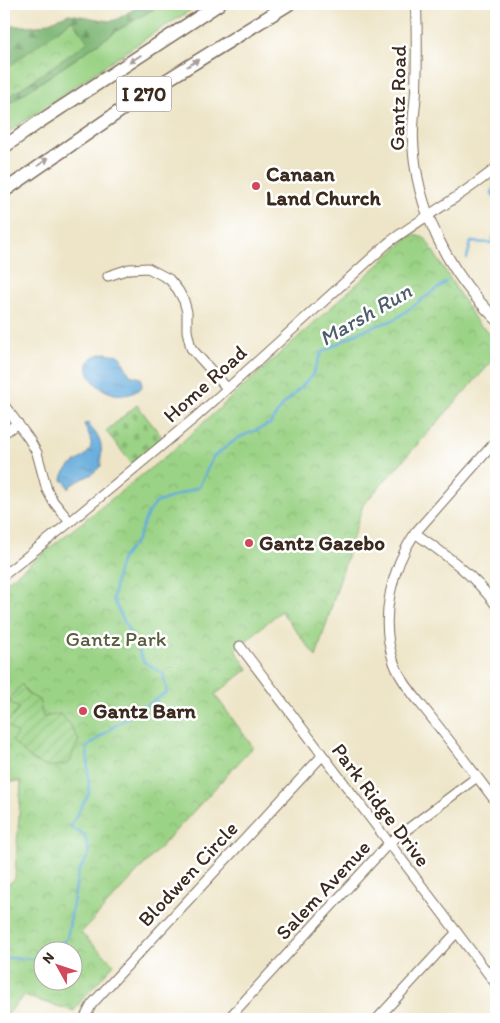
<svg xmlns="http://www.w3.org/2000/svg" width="500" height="1023" font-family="Itim,sans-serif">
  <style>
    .grass { fill: #9bd386; stroke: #6b7e52 }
    .forest { fill: url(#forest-firs); stroke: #5c7048 }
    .cemetery { fill: url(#cemetery-stones); stroke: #6b7e52 }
    .park { fill: url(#park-crowns); stroke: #6b7e52; fill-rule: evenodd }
    .garden { fill: url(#garden-furrows); stroke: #6b7e52 }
    .water { fill: url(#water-ripples); stroke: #506b7d }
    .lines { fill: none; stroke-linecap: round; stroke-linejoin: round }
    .stream { stroke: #65acdc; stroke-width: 2.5 }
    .minor-casing { stroke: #7a6b5a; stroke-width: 11 }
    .major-casing { stroke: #7a6b5a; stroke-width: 12 }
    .highway-casing { stroke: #7a6b5a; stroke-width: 15 }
    .minor { stroke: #fff; stroke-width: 9 }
    .major { stroke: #fff; stroke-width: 10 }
    .highway { stroke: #fff; stroke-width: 12 }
    .oneway { fill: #a79f9a }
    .poi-dot { fill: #d1495b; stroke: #fff; stroke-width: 2 }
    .labels { text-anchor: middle; stroke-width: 5; stroke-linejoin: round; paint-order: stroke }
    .shield { fill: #fff; stroke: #766a62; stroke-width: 1 }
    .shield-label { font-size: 20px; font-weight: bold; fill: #3b2a1e }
    .street-label { font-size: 21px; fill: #3b2a1e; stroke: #fff }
    .poi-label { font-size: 21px; font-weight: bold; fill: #3b2a1e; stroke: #fff; text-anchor: start }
    .park-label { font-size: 21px; fill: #585d3d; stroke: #fff }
    .water-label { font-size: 22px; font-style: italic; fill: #4c5e6a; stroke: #fff }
  </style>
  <defs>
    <pattern id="forest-firs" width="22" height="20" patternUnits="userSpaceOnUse" patternTransform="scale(1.25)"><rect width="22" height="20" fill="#7cb573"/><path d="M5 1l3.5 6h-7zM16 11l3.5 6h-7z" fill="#67935e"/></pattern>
    <pattern id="cemetery-stones" width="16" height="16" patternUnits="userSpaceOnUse" patternTransform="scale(1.25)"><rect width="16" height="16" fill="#9bd386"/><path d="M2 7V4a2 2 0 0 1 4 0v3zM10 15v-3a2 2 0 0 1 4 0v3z" fill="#86b573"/></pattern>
    <pattern id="park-crowns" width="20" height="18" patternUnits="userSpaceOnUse" patternTransform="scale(1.25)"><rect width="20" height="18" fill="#9bd386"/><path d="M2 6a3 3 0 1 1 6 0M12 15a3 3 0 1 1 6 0" fill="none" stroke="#86b573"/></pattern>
    <pattern id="garden-furrows" width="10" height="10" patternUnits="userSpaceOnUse" patternTransform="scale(1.25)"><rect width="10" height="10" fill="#9bd386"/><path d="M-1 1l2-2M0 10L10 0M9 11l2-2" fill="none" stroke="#86b573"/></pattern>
    <pattern id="water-ripples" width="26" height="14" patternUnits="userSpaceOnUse" patternTransform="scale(1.25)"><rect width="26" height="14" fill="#65acdc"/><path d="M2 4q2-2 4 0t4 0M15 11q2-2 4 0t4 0" fill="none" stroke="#548cb2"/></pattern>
  </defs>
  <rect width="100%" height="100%" fill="#fff"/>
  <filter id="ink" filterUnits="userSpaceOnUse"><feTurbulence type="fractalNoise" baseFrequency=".02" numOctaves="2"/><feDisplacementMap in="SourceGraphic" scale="10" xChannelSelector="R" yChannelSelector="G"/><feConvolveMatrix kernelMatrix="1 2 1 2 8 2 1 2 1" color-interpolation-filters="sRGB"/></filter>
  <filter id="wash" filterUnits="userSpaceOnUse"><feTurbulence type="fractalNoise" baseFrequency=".0096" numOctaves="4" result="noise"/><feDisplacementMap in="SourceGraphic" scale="20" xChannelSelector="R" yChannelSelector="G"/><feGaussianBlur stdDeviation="1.12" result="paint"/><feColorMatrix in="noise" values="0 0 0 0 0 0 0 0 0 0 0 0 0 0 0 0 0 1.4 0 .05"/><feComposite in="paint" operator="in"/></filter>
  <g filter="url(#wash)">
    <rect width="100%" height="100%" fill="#eee5c8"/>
    <path class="grass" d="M162,4H201L149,36L4,135V107L118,30Z"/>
    <path class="forest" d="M142,4H162L118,30L4,107V18L8,26H39L69,14L109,21L116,20Z"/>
    <path class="cemetery" d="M137,405L162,437L132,464L106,431Z"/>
    <path class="park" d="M72,20L88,42L4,100V70Z
      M414,235L425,238L478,324L486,330L496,340V357L363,505L316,657L281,611L235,650L248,669L215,695L253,747L81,933L114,964L81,1001L74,1011L24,996L4,1017V887L15,879L21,782L4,781V584L171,452L409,237ZM42,950H72V980H42Z"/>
    <path class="garden" d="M22,684L28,694L39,700L43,717L60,714L70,724L79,740L69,763C42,773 31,759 12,741L17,734L6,724L19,709L8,700Z"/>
    <path class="water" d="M105,353L119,355L130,375L141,378L142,387C113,415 60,361 105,353Z
      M88,423C90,428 95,431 98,437C104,446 100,456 101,466L92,474L71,485L70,488H68L67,484L62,480C63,462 92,460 91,443C91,438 86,430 84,424Z"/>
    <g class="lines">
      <path class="stream" d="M496,182L492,193L496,199
        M467,258L471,242L491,243L496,231
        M49,950L67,939L78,873L89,854L85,835L70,827L89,793L87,747L113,727L167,692L163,673L144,662L113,599L117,575L122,558L137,540L147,515L156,503L199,487L213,457L238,438L270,424L283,405L312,376L321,353L361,331L394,320L446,282
        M4,958L36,959L42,954"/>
    </g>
  </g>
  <g filter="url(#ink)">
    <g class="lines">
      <defs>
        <path id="minor" d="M108,276L129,269L148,268L169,279L178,290L184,301L187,312V331L191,348L227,388
          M4,405L29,439L37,453L47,490L53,501L70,522
          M4,433L18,423
          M496,441L415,533C392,568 380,615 392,656C397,678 418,700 431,717C453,745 475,774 496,802
          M415,533C447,556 472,573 496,605
          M4,575L70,522L197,416L388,243C423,217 462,196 496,168
          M240,646L496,984
          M84,1019L92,1004L113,981L322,756
          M228,1019L389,843L477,777
          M377,1019L457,932"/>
        <path id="major" d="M416,4C417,33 417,62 416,91C415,108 412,124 413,141C416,209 448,272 496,319"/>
        <path id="highway" d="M4,147L39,122L219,4
          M4,191L146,93L289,4"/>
      </defs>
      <use href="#minor" class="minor-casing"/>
      <use href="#major" class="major-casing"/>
      <use href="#highway" class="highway-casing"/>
      <use href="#minor" class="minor"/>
      <use href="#major" class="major"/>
      <use href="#highway" class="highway"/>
    </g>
    <defs><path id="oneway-solid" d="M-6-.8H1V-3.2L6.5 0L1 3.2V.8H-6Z" transform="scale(1.25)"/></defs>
    <g class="oneway">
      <use href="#oneway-solid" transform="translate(135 59) rotate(147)"/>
      <use href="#oneway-solid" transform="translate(193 63) rotate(-32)"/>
      <use href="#oneway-solid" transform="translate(43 162) rotate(-36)"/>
    </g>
  </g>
  <g class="poi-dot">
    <circle cx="256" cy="186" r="5"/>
    <circle cx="249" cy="543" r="5"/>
    <circle cx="83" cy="711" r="5"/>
  </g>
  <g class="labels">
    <rect class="shield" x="116.5" y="76.5" width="55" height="35" rx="4"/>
    <g class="shield-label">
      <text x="144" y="101">I 270</text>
    </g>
    <g class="street-label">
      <text transform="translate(398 98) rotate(-89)" y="7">Gantz Road</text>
      <text transform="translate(205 384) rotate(-42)" y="7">Home Road</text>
      <text transform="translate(381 805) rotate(53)" y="7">Park Ridge Drive</text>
      <text transform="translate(188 874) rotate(-47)" y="7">Blodwen Circle</text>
      <text transform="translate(323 890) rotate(-47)" y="7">Salem Avenue</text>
    </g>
    <g class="poi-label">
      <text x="266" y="181">Canaan<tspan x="266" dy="24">Land Church</tspan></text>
      <text x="259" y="550">Gantz Gazebo</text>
      <text x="93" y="718">Gantz Barn</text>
    </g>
    <g class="park-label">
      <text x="116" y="646">Gantz Park</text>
    </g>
    <g class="water-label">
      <text transform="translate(365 314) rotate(-30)" y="8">Marsh Run</text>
    </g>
  </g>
  <rect width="500" height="1023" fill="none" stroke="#fff" stroke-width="20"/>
  <g transform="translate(58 966) rotate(310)"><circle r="24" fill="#ffffff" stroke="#b1aaa5"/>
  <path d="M0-4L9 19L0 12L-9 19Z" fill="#d1495b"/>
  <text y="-8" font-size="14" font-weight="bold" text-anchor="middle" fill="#3b2a1e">N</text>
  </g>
</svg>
